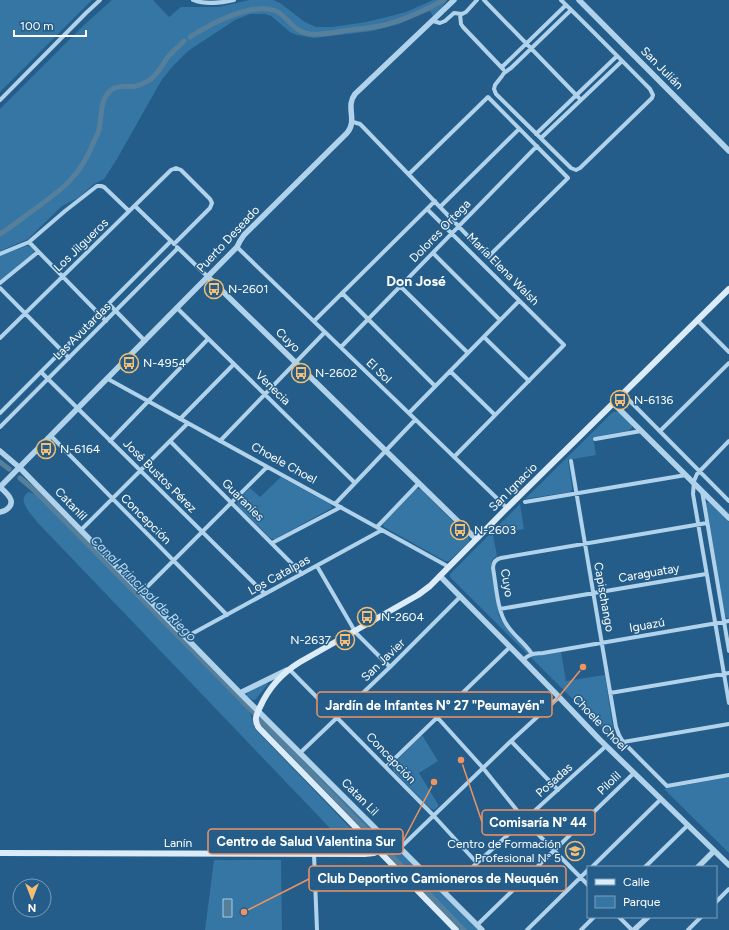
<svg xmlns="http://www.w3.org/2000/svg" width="729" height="930" font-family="Figtree,sans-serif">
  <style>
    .green { fill: #3576a4 }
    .water { fill: #567f9c; stroke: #a4ceea }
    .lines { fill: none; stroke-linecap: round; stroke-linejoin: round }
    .canal { stroke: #567f9c; stroke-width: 5 }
    .minor { stroke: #b0d2ea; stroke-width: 4 }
    .tertiary { stroke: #b0d2ea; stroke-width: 5.5 }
    .secondary { stroke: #dbebf8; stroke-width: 6 }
    .labels { text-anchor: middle; stroke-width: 3; stroke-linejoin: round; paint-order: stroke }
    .street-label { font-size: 12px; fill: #fff; stroke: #245d89 }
    .poi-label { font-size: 12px; fill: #fff; stroke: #245d89; text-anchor: start }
    .water-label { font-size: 13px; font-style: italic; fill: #bcdbf1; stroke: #245d89 }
    .quarter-label { font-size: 14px; font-weight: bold; fill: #fff; stroke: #245d89 }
    .leader { fill: none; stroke: #f09361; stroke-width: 1.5 }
    .callout-dot { fill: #f09361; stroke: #245d89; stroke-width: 1.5 }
    .callout { fill: #245d89; stroke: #f09361; stroke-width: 1.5 }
    .callout-label { font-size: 13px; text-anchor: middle; font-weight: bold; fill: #fff }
  </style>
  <rect width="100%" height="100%" fill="#245d89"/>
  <path class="green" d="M0,0H92L0,92Z
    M112,0H153L169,17L181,7H219L249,0H273L280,3L305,22L316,27H332L366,22L387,17L406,12L433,0H447L441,9L433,16L430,11L399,24L372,31L314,38L297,35L290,32L276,20L271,16L265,14H250L235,20L188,51L172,67L161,81L117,159L104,179L94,184L78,198L62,206L28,239L0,251V109L84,25Z
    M26,246C30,246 32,248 34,251L33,254L0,281V256Z
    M613,412H619L632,424V428L628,431L593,437L596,455L568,460L572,487V490L570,492L525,499Z
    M281,477L330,504L332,507L330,509L275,539H272L270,538L238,506L237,502L238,499L250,488L260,497Z
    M417,489H420L422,490L469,538V542L449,561H445L384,527L383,525L384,523L415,490Z
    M29,492L35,494L249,711C253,718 252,725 257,731L361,839L363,843L362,846L358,847H348L38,523C32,515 15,499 29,492Z
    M707,502L710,503L729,522V619L727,618L725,615L706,503Z
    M520,504L524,529L493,535L497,556C493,558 491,561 491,566L498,610L499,616L504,624L528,650L541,655L561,652L566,681L605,675L615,741L450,577V574Z
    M266,682L268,684L255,700H253L247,696V693Z
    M260,719H262L401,852L478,930H458L261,727L259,723Z
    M422,735L438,761L419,773L439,806L434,810L430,808L394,772L392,767L394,763Z
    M729,777V853L664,789Z
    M214,860H281L282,930H205Z"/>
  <path class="water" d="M223,899H232V917H223Z"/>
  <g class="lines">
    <path class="canal" d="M190,37C210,24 255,0 278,12C290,20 294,32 310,34C321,35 332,33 343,31C358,29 374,28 388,24C407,19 427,9 444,0
      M0,234C11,227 21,219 32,211C63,189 81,176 95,139C98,134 100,127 100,122C102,112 101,101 108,93C117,83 126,88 136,86C140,85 144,83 148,81C157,76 161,67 167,58C172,52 178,47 184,41
      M0,462L9,469
      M20,478L34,490L254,713
      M260,720L464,930"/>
    <path class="minor" d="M193,0C206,5 220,3 234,0
      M484,0L581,100
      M561,0C591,29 620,59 650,89L653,95L652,98L580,168L576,170L571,168L496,94L494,89L495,85L502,76L504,73L511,68L571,10
      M460,14L461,24L463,27L503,69
      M433,21L440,23L445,21L454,13L462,14L466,12L477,0
      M502,67L566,5
      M0,100L86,13L100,0
      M353,122L360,124L364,128C405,171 447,214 488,257L568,178L488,97L409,174
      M536,134L617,56
      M541,138L622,61
      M135,206L172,242
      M440,207L519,129
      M427,209L564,345L454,457
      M29,242L106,321
      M177,247L208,277
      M237,247L507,508
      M433,253L500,320
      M0,254L29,242L65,211L97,186H101L104,187L129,211
      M0,283L38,252
      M400,286L468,353
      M0,288L69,358
      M342,293L435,386
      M109,304L145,341
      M177,308L355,483
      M697,320L729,352
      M314,321L435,201
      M484,337L529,381
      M0,338L171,170L176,168L181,170L210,199L212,203L210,208L174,244
      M341,347L537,146
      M450,371L495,415
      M41,372L265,594
      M108,379L449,567
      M623,394L729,501
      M0,413L171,241
      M409,413L519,301
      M180,419L234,364
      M0,427L178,248
      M660,431L729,363
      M51,436L227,615
      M595,439L641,431
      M110,441L208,339
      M170,441L302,574
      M220,441L325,332
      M729,441L697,474L694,481L693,494L729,703
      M571,461L616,727L619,735L623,742L667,786L729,775
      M702,491L729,651
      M525,502L686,475
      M335,504L415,420
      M377,527L419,483
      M81,530L188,423
      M272,543L341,507
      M317,566L356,633L390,667
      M142,592L267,467
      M500,609L706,574
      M186,637L382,530
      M532,654C525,643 514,636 507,625C497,611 496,584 493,568C493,562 496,559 501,558L707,523
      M523,660C531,653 533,654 543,653L729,621
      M289,669L433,815L477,863
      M610,693L729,673
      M437,717L483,768L528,824L588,885
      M511,741L558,790
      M623,742L729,724
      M300,753L390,667L460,597
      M386,767L510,647
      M400,848L511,741L559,697
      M314,854L317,930
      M592,867L661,799
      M645,867L688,825
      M445,892L606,746
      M716,902L729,889
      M619,917L632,930
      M477,925L634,773
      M527,930L588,870
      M581,930L594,917
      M688,930L701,917"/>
    <path class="tertiary" d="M579,0L729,151
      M208,277L476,539
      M613,403L729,518
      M0,451L20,468L240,693L389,842L394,846L400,848L482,930
      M0,487L237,247L240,241L244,235L347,133C358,120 345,107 355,94L454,0
      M0,487C3,490 8,494 10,498C14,505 7,511 0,512
      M440,576L523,660L559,697L599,739L729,865
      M240,693L287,670
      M698,867L714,851
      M634,930L648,917"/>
    <path class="secondary" d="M0,853L365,854L374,853L379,851
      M456,930L259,728C253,720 257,714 260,707C269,687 282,673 300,662L418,595L430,586L507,508L729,289"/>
  </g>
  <defs>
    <symbol id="bus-ring" viewBox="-11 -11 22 22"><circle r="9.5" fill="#245d89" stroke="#f4be74" stroke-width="1.5"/><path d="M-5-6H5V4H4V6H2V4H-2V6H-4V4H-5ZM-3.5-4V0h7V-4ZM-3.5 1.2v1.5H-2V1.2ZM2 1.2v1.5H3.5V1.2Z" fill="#f4be74"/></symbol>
    <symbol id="university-ring" viewBox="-11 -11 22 22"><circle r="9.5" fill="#245d89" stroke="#f4be74" stroke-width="1.5"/><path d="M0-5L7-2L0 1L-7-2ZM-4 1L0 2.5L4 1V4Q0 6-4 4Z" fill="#f4be74"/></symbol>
  </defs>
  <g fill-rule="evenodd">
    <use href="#bus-ring" x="203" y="278" width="22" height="22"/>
    <use href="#bus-ring" x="118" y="352" width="22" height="22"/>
    <use href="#bus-ring" x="290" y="362" width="22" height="22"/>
    <use href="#bus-ring" x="609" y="389" width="22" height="22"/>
    <use href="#bus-ring" x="35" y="438" width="22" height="22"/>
    <use href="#bus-ring" x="449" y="519" width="22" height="22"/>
    <use href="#bus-ring" x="356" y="606" width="22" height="22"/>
    <use href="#bus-ring" x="334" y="629" width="22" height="22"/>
    <use href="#university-ring" x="564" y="840" width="22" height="22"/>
  </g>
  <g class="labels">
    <g class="street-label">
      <text transform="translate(662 68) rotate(45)" y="4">San Julián</text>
      <text transform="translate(440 231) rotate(-46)" y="4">Dolores Ortega</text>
      <text transform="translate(228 239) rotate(-47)" y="4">Puerto Deseado</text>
      <text transform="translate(81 245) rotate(-44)" y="4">Los Jilgueros</text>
      <text transform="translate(503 269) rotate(45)" y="4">María Elena Walsh</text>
      <text transform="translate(82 331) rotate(-45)" y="4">Las Avutardas</text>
      <text transform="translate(288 340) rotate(44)" y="4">Cuyo</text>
      <text transform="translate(379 371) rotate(44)" y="4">El Sol</text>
      <text transform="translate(273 388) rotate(44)" y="4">Venecia</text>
      <text transform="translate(284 463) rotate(29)" y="4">Choele Choel</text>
      <text transform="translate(160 476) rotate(45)" y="4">José Bustos Pérez</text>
      <text transform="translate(513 487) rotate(-45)" y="4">San Ignacio</text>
      <text transform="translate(243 500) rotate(45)" y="4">Guaraníes</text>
      <text transform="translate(71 504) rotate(46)" y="4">Catanlil</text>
      <text transform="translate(146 519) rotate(45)" y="4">Concepción</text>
      <text transform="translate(649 573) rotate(-10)" y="4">Caraguatay</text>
      <text transform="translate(279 575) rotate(-29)" y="4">Los Catalpas</text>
      <text transform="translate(507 583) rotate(81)" y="4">Cuyo</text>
      <text transform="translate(604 597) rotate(80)" y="4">Capischango</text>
      <text transform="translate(647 625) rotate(-10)" y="4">Iguazú</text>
      <text transform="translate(383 660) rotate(-44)" y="4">San Javier</text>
      <text transform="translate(600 723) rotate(46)" y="4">Choele Choel</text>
      <text transform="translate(391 758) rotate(46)" y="4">Concepción</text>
      <text transform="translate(554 780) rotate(-42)" y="4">Posadas</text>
      <text transform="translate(609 783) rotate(-44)" y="4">Pilolil</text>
      <text transform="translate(360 797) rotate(45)" y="4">Catan Lil</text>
      <text x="178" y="847">Lanín</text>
    </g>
    <g class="poi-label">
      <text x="228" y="293">N-2601</text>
      <text x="143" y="367">N-4954</text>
      <text x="315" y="377">N-2602</text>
      <text x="634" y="404">N-6136</text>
      <text x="60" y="453">N-6164</text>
      <text x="474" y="534">N-2603</text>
      <text x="381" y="621">N-2604</text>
      <text x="331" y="644" text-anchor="end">N-2637</text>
      <text x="561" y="848" text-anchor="end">Centro de Formación<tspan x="561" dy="14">Profesional N° 5</tspan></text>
    </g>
    <g class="water-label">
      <text transform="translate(144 588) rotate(45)" y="5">Canal Principal de Riego</text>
    </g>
    <g class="quarter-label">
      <text x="416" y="286">Don José</text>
    </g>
  </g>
  <path class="leader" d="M583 667L552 705M461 760L482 822M434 782L403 841M244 912L309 879"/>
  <g class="callout-dot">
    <circle cx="583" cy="667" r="4"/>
    <circle cx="461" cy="760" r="4"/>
    <circle cx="434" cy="782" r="4"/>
    <circle cx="244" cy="912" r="4"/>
  </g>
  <g class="callout">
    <rect x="317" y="692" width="235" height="25" rx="4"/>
    <rect x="482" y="810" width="113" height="25" rx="4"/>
    <rect x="208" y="829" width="195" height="25" rx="4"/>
    <rect x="309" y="866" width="257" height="25" rx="4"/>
  </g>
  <g class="callout-label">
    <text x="435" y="710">Jardín de Infantes N° 27 "Peumayén"</text>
    <text x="538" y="827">Comisaría N° 44</text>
    <text x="306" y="846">Centro de Salud Valentina Sur</text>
    <text x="438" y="883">Club Deportivo Camioneros de Neuquén</text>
  </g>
  <rect x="587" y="866" width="130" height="52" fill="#245d89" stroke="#7c9eb8"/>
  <rect x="595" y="879" width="20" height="6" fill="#dbebf8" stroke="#7c9eb8"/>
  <text x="623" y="886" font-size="12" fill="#ffffff">Calle</text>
  <rect x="595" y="896" width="20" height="12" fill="#3576a4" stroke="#7c9eb8"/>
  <text x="623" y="906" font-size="12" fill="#ffffff">Parque</text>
  <g transform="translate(32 898) rotate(180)"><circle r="19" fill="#245d89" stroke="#7c9eb8"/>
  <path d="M0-3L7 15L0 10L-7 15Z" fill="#f4be74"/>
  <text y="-6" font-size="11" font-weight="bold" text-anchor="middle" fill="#ffffff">N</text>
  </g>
  <path d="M14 30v6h72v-6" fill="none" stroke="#ffffff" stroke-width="2"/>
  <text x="20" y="30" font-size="12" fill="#ffffff" stroke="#245d89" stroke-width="3" paint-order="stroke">100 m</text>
</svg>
